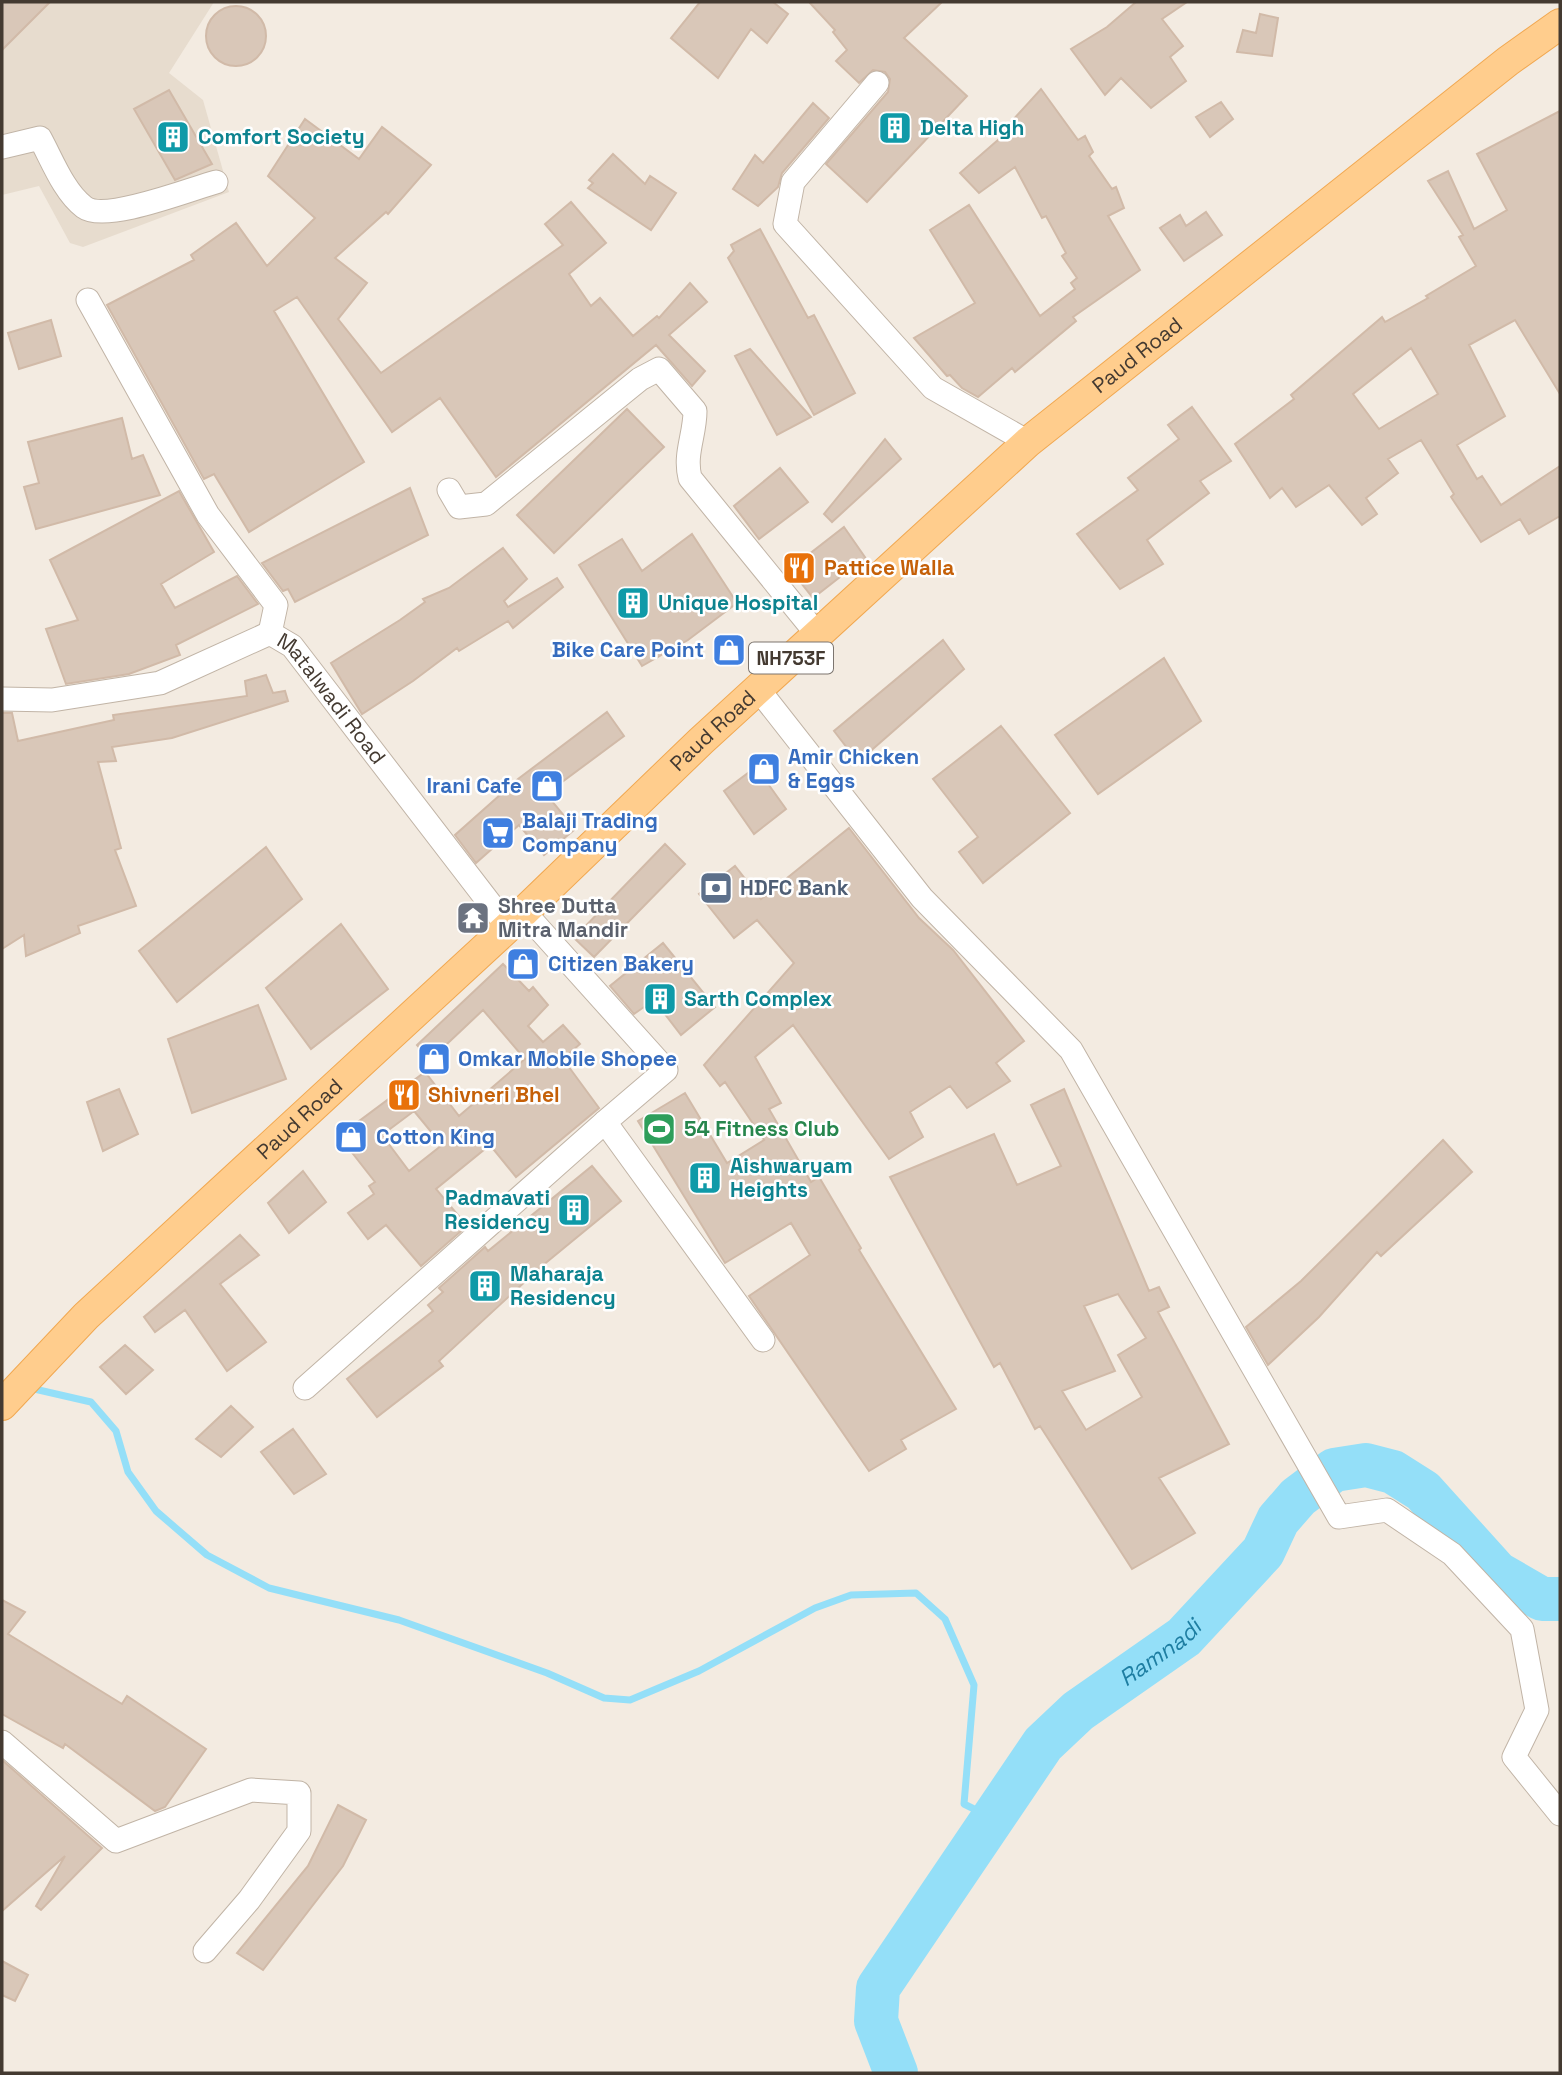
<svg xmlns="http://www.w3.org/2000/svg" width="1562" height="2075" font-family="'Space Grotesk',sans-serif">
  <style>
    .residential { fill: #e7dcce }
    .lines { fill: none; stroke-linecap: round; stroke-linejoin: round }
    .stream { stroke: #94dff8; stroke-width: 7 }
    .river { stroke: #94dff8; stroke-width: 44 }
    .building { fill: #d9c7b8; stroke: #d1baa8; stroke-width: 2; fill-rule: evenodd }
    .minor-casing { stroke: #c1b4a6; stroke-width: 25 }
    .major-casing { stroke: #f1a851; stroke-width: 32 }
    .minor { stroke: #fff; stroke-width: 23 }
    .major { stroke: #ffcd8d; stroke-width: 30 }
    .labels { text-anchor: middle; stroke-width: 5; stroke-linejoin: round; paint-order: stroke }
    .shield { fill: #fff; stroke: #7c756f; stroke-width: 2 }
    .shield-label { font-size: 19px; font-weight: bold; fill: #443a31 }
    .culture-label { font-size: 21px; font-weight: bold; fill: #0d838f; stroke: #fff; text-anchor: start }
    .street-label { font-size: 21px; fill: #443a31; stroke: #fff }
    .food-label { font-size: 21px; font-weight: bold; fill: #c56008; stroke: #fff; text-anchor: start }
    .shop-label { font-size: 21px; font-weight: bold; fill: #366cbe; stroke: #fff; text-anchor: start }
    .service-label { font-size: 21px; font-weight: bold; fill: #4e5e75; stroke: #fff; text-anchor: start }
    .worship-label { font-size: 21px; font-weight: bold; fill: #5b616d; stroke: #fff; text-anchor: start }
    .leisure-label { font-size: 21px; font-weight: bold; fill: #27864d; stroke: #fff; text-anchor: start }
    .water-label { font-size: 23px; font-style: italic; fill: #1e7ea2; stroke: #fff }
  </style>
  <rect width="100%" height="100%" fill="#f3ebe1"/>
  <path class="residential" d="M2,2H214L169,73L203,100L229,192L83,247L70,243L39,186L2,195Z"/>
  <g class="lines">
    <path class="stream" d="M30,1388L91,1402L116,1431L128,1472L156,1511L207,1555L269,1588L399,1620L547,1673L604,1698L630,1700L699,1671L815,1608L851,1595L916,1593L945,1619L974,1685L964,1804L992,1818"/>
    <path class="river" id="s1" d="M896,2073L876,2021L878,1988L1043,1744L1078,1711L1184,1637L1263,1552L1278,1520L1298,1497L1334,1470L1366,1465L1393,1472L1423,1491L1497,1573L1542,1599H1560"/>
  </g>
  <path class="building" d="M2,2H50L2,50Z
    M700,2H773L788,14L767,43L751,29L718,78L671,38Z
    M809,2H942L904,38L967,96L867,202L826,164L888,92L890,79L885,72L873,70L859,83L836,61L847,50L833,32L835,30Z
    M1136,2H1187L1162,19L1183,46L1170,57L1186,81L1151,108L1121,78L1105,95L1071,49L1107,27Z
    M206 36a30 30 0 1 1 60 0a30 30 0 1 1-60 0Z
    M1260,14L1278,18L1272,56L1237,52L1243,30L1256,33Z
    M1041,89L1078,140L1085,136L1093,152L1089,156L1112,189L1116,187L1124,208L1108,216L1140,270L1073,317L1076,321L1015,372L1012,368L978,397L962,388L950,375L947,376L914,338L975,303L930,230L969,205L1040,316L1075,289L1071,283L1077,278L1062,256L1066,253L1046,216L1042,218L1015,167L979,193L960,173L1014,126L1011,122Z
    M169,90L212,164L175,180L134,109Z
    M1221,102L1233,119L1210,137L1196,117Z
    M813,103L829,118L782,173L778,187L758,206L733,189L755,155L763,163Z
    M1560,111V394L1515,320L1469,345L1505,416L1457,445L1477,479L1482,476L1501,505L1560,466V516L1529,534L1520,519L1481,542L1451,497L1454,494L1421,440L1388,459L1398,473L1366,498L1377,514L1362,525L1329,485L1296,507L1282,488L1270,498L1235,444L1294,399L1291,395L1382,317L1385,322L1428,298L1426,296L1476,266L1459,237L1463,235L1428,181L1448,171L1474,229L1507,210L1477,154ZM1411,348L1438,394L1379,429L1353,394Z
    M305,119L359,159L382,127L431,165L388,214L386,212L335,258L367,283L338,319L381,373L563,245L545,224L571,202L606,243L569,274L591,306L600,298L633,336L657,316L659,318L690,283L707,302L669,335L705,371L692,386L656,345L496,477L440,398L392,432L297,297L274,311L364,462L249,532L214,474L204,479L107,305L194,260L191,255L236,223L267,266L315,218L268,176Z
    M613,154L645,184L650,176L676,193L651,230L588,188L593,183L589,180Z
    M1206,212L1222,235L1184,261L1160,228L1180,215L1186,226Z
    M760,229L808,318L814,315L855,393L814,415L728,258L734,251L731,245Z
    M51,320L61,356L19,369L8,333Z
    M750,349L811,417L777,435L735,356Z
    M1192,407L1231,461L1200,481L1209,493L1147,540L1163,564L1120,589L1077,534L1138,490L1128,478L1179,439L1168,425Z
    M627,409L664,447L554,553L517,515Z
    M122,418L132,459L143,455L160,495L36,529L24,487L39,483L28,442Z
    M885,439L901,459L832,522L824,514Z
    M780,468L808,502L759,539L734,506Z
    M410,488L428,535L295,602L288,589L283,591L262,563Z
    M179,491L214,552L161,584L175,608L237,576L258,604L176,645L180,655L129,674L66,684L46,629L78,620L50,560Z
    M844,527L869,563L851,575L849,570L813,598L790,569Z
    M692,534L737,603L688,640L642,666L579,565L622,539L642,571Z
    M503,548L527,579L504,601L508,607L557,578L563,587L513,628L508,621L459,651L457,648L413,681L362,714L331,663L400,620L425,602L423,599L449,588Z
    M943,640L964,669L858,762L834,731Z
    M1164,658L1201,721L1098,794L1055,735Z
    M266,675L273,693L285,691L288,701L172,738L112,747L116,761L98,762L121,848L115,850L136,906L78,926L80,933L26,956L24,935L2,949V713H12L18,741L114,720L113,715L247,696L245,681Z
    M607,712L624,736L546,794L575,829L544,855L519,825L476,863L455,835L518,779Z
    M1001,726L1070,813L983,883L959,852L978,837L933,779Z
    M756,767L786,809L754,834L724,791Z
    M849,828L919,918L953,950L1024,1041L996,1063L1010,1081L967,1108L950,1086L910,1112L923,1137L889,1159L793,1025L755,1057L781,1103L769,1109L811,1182L819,1177L861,1248L859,1250L956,1409L901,1440L906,1449L869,1471L749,1296L810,1255L791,1223L725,1263L638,1121L685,1093L727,1163L764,1140L725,1082L720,1086L704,1065L794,963L757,920L734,938L699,894L735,866L761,899Z
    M665,844L685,864L594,957L574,938Z
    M266,847L302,899L177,1002L139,951Z
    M341,924L388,989L311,1049L266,988Z
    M663,943L715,1007L681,1035L654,1000L634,1014L610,986Z
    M503,964L529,991L533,987L548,1005L528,1026L543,1042L563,1025L580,1044L563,1059L599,1108L516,1177L490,1145L436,1189L467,1226L421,1266L386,1225L368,1239L348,1213L374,1194L369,1186L375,1182L339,1136L425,1072L459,1116L525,1059L483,1010L430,1060L417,1045ZM414,1111L442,1145L409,1171L382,1135Z
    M258,1005L286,1079L192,1113L168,1039Z
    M119,1089L138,1134L103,1151L87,1102Z
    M1064,1089L1149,1291L1159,1287L1169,1307L1158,1312L1229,1444L1159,1478L1195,1533L1132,1569L1040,1426L1035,1429L1000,1363L994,1367L890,1177L994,1134L1017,1185L1061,1166L1031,1105ZM1118,1294L1146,1338L1118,1355L1142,1397L1086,1430L1062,1391L1115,1371L1084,1306Z
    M1443,1140L1472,1172L1381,1256L1377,1252L1319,1317L1268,1365L1246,1327L1301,1281Z
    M592,1166L621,1201L542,1266L439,1361L443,1366L377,1417L347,1379L433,1311L428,1305L443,1292L439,1288L485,1247L488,1251Z
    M303,1171L326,1202L289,1233L268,1203Z
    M240,1235L259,1255L220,1284L266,1342L227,1371L185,1310L155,1332L144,1317Z
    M125,1345L153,1370L126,1394L100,1367Z
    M231,1406L253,1427L221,1457L196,1439Z
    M293,1429L326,1474L294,1494L261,1452Z
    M2,1600L25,1612L8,1634L122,1704L127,1696L206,1749L165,1807L155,1811L65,1744L63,1748L2,1714Z
    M2,1760L102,1848L41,1910L36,1906L65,1856L2,1911Z
    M338,1805L366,1820L343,1866L263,1970L237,1953L308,1866Z
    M2,1961L28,1975L15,2001L2,1995Z"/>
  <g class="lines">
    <defs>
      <g id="minor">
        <path d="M877,83L793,182L785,224L933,388L1028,442"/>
        <path d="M2,147L40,138C52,160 64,192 84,207C105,223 190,189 216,182"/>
        <path d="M88,300L208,515L276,605L270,633"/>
        <path d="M449,490L459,507L486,504L640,379L659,369L695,411C695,435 684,454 690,478L817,634"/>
        <path d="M758,689L922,898L1071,1050L1339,1517L1387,1510L1452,1554L1522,1629L1537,1710L1514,1757L1560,1814"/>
        <path id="s2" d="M2,699L52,700L160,683L270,633L292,646L508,927"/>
        <path d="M524,912L666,1070L605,1122L763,1340"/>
        <path d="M305,1388L605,1122"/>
        <path d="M2,1742L116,1841L251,1790L299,1793V1831L249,1900L205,1951"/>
      </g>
      <g id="major">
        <path id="s3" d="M2,1405L86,1316L508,927L701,741L1028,442L1508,61L1560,24"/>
      </g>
    </defs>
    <use href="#minor" class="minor-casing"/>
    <use href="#major" class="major-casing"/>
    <use href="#minor" class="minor"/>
    <use href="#major" class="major"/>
  </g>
  <defs>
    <symbol id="building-square" viewBox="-11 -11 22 22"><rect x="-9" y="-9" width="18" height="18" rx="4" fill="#0f9aa8" stroke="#fff"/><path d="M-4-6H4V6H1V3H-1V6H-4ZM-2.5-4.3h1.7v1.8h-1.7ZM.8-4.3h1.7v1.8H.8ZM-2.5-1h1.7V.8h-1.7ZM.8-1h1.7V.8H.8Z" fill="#fff"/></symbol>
    <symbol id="restaurant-square" viewBox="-11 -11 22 22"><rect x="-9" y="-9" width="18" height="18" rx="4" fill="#e8710a" stroke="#fff"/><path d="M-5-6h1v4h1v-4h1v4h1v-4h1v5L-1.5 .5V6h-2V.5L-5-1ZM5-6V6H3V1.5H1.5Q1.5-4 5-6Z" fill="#fff"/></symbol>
    <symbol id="shop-square" viewBox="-11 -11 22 22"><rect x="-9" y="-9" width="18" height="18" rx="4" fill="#3f7fe0" stroke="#fff"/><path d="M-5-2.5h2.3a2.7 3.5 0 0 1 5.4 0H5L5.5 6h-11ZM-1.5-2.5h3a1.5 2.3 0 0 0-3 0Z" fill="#fff"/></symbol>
    <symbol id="supermarket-square" viewBox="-11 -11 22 22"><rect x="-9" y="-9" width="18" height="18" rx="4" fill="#3f7fe0" stroke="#fff"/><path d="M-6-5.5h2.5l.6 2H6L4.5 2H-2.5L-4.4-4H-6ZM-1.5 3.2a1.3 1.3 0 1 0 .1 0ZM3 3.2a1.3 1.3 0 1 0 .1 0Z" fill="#fff"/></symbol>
    <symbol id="bank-square" viewBox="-11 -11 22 22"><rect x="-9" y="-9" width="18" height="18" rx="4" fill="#5c6f8a" stroke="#fff"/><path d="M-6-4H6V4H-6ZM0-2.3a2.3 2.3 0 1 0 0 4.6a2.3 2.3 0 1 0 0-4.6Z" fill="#fff"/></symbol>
    <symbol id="temple-square" viewBox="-11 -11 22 22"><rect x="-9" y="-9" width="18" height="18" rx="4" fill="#6b7280" stroke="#fff"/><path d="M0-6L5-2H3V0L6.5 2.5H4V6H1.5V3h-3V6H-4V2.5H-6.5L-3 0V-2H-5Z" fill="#fff"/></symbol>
    <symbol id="stadium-square" viewBox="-11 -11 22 22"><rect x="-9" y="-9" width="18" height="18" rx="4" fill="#2e9e5b" stroke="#fff"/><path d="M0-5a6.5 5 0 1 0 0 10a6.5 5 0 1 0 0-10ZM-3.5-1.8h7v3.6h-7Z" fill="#fff"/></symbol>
  </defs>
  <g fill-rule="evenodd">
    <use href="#building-square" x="876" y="109" width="38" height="38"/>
    <use href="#building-square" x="154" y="118" width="38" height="38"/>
    <use href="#restaurant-square" x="780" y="549" width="38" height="38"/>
    <use href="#building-square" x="614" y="584" width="38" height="38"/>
    <use href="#shop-square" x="710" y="631" width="38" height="38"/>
    <use href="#shop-square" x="745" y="750" width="38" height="38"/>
    <use href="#shop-square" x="528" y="767" width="38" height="38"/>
    <use href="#supermarket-square" x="479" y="814" width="38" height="38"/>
    <use href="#bank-square" x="697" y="869" width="38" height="38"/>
    <use href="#temple-square" x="454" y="899" width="38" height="38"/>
    <use href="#shop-square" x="504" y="945" width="38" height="38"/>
    <use href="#building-square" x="641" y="980" width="38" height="38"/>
    <use href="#shop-square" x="415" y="1040" width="38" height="38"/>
    <use href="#restaurant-square" x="385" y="1076" width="38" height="38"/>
    <use href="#stadium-square" x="640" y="1110" width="38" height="38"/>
    <use href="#shop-square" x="332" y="1118" width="38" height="38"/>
    <use href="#building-square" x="686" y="1159" width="38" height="38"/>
    <use href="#building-square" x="555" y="1191" width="38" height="38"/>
    <use href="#building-square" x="466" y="1267" width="38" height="38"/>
  </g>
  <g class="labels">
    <rect class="shield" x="749" y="642.5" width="84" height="31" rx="5"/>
    <g class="shield-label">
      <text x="791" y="665">NH753F</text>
    </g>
    <g class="culture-label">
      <text x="920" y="135">Delta High</text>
      <text x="198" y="144">Comfort Society</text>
      <text x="658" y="610">Unique Hospital</text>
      <text x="684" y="1006">Sarth Complex</text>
      <text x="730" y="1173">Aishwaryam<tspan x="730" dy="24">Heights</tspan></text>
      <text x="550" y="1205" text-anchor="end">Padmavati<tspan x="550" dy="24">Residency</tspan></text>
      <text x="510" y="1281">Maharaja<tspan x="510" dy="24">Residency</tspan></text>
    </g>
    <g class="street-label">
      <text dy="7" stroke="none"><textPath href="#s3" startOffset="1547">Paud Road</textPath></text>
      <text dy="7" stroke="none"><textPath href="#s2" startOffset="371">Matalwadi Road</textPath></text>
      <text dy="7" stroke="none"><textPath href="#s3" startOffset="980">Paud Road</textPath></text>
      <text dy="7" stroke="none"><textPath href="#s3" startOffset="413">Paud Road</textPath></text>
    </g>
    <g class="food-label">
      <text x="824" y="575">Pattice Walla</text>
      <text x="428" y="1102">Shivneri Bhel</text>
    </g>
    <g class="shop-label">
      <text x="704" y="657" text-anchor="end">Bike Care Point</text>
      <text x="788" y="764">Amir Chicken<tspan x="788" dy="24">&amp; Eggs</tspan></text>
      <text x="522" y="793" text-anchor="end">Irani Cafe</text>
      <text x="522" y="828">Balaji Trading<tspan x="522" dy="24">Company</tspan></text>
      <text x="548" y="971">Citizen Bakery</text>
      <text x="458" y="1066">Omkar Mobile Shopee</text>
      <text x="376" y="1144">Cotton King</text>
    </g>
    <g class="service-label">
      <text x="740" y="895">HDFC Bank</text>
    </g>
    <g class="worship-label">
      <text x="498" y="913">Shree Dutta<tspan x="498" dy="24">Mitra Mandir</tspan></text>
    </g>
    <g class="leisure-label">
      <text x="684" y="1136">54 Fitness Club</text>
    </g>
    <g class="water-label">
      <text dy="8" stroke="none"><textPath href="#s1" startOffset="532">Ramnadi</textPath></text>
    </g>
  </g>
  <rect width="1562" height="2075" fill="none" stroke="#443a31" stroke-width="7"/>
</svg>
